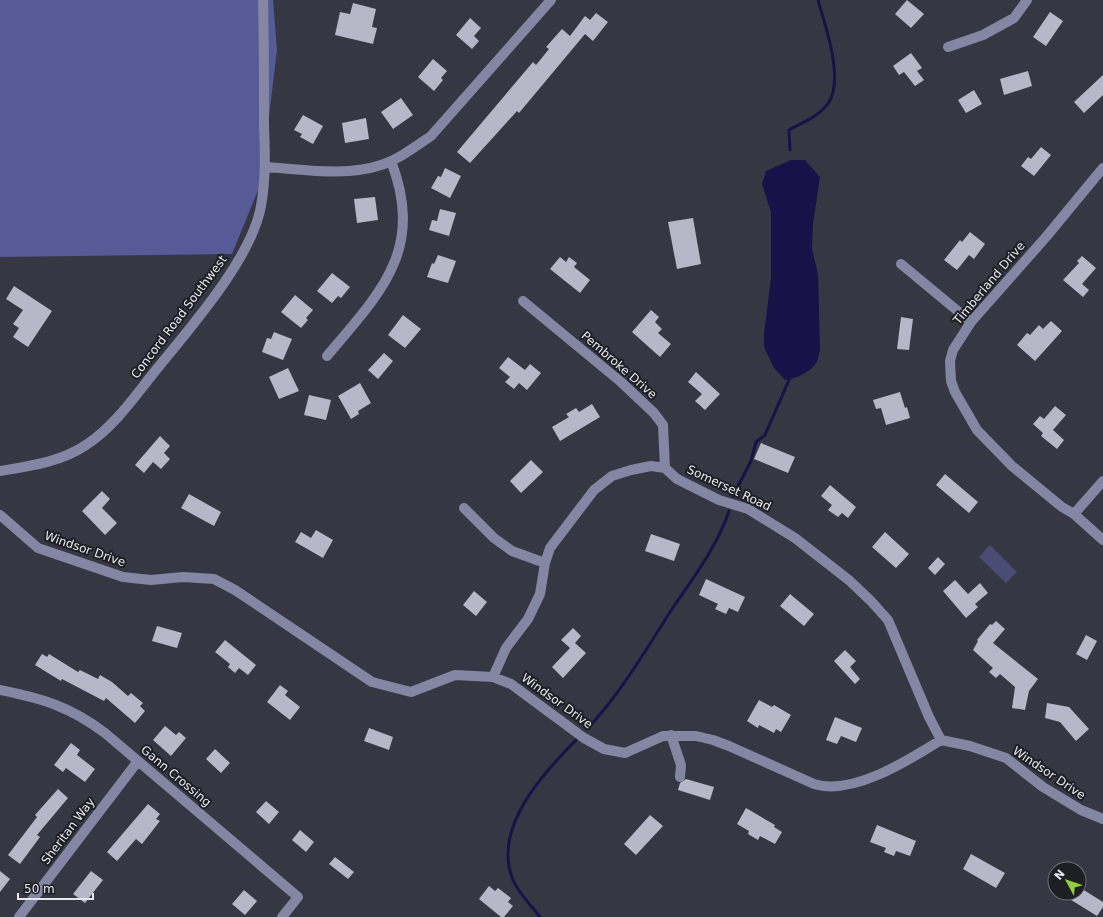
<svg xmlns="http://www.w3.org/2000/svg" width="1103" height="917" font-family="'DejaVu Sans',sans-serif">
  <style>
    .green { fill: #494c75 }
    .forest { fill: #565a96 }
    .water { fill: #171248 }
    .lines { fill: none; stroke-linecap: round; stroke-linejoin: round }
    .stream { stroke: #171248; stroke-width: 3 }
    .building { fill: #b6b8c7 }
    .minor { stroke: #8387a3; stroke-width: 10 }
    .labels { text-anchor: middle; stroke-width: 4; stroke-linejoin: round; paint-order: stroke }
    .street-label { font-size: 12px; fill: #e5e6ee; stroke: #1e1f24 }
  </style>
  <rect width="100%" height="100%" fill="#353743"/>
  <path class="green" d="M990,545L1017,572L1006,583L979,557Z"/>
  <path class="forest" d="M0,0H273L277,50L261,183L232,254L0,257Z"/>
  <path class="water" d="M791,160H805L820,177L813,224L812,249L818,274L820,350C819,352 819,356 818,359C815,370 795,380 785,380L774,368L764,347V334L771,278V212L762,184L766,171Z"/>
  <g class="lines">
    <path class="stream" d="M790,150L789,130C803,122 819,117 829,102C844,78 825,25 818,0
      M733,496L751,461L756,442L765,435L789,380
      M587,729C621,693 645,651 672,609C693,578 717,547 729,511
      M540,917C531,905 519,894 513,880C492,828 542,775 576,740"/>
  </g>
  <path class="building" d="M907,0L924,14L911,28L895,14Z
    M353,3L376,9L372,27L377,28L373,44L335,35L340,12L350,14Z
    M1050,12L1063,21L1046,46L1033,37Z
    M596,13L608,22L593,41L585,34L519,113L517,111L470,163L457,152L533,62L536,65L549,49L546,47L562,29L570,36L585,16L590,20Z
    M470,18L481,28L474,36L479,41L472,49L456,35Z
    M911,53L922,68L917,71L924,80L915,86L904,72L899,75L893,66Z
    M433,59L447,71L441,78L443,80L434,91L418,77Z
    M1028,71L1032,86L1004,95L1000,79Z
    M1103,75V95L1084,113L1074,102Z
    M974,90L982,104L966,113L958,100Z
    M401,98L413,115L393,129L381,112Z
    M303,115L323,126L313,144L300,137L302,134L294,130Z
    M366,118L369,139L345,143L342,123Z
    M1041,147L1051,155L1034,176L1021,166L1028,157L1031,159Z
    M445,168L461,176L450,198L431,188L438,176L441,177Z
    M375,197L378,220L357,223L354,199Z
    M440,209L456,213L449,236L429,230L432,220L437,221Z
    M693,218L701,264L677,269L668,222Z
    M970,232L985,244L974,259L969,255L957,270L944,260L960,240L962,242Z
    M438,255L456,261L448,283L427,277L432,263L434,264Z
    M1082,256L1096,268L1082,284L1089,290L1083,297L1063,280L1079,263L1077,261Z
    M560,257L566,262L569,257L577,263L574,267L590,280L580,293L550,269Z
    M332,273L350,287L341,298L338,296L332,303L317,291Z
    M14,286L52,311L28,347L13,337L19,328L13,324L23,310L6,299Z
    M295,295L313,310L306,318L308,320L301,328L281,312Z
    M651,310L659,317L655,322L662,329L658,333L671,344L660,357L632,332Z
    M403,315L421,329L405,348L388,335Z
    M901,317L913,319L909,350L897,349Z
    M1051,321L1062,331L1035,361L1017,345L1027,333L1030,335L1039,325L1043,329Z
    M274,332L292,339L283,360L262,352L267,338L271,339Z
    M384,353L393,361L378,379L368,370Z
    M508,357L525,370L530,364L541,373L527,390L519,383L514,389L505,382L510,377L499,368Z
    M288,368L299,391L279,399L269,377Z
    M696,372L720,394L705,410L695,401L702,394L688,382Z
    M360,383L371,403L358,411L359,414L351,419L338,396Z
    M900,392L905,408L907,407L910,418L886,425L881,408L876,409L873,400Z
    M309,395L331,400L326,420L304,415Z
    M592,404L600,417L560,441L552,427L569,417L566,414L576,408L579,412Z
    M1055,406L1066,415L1053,430L1064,440L1057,449L1041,436L1043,433L1033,424L1040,416L1044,419Z
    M160,436L170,446L164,453L170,459L161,469L153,462L144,473L135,465Z
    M761,443L795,457L788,473L754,459Z
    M531,460L543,472L521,493L510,481Z
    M945,474L978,502L969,513L936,485Z
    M830,485L856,507L848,518L842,513L838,517L828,510L832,505L821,496Z
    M102,491L110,499L102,508L117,523L105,535L82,511Z
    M189,494L221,512L214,526L181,508Z
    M316,530L333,540L323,558L295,542L301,532L311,538Z
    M885,532L909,554L896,568L872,547Z
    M651,534L680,544L674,561L645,551Z
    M938,557L945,564L935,575L928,568Z
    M706,579L745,597L738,612L729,608L726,614L715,609L718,604L699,595Z
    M955,580L968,594L980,583L988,593L975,604L978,607L966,618L943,591Z
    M474,591L487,602L476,616L463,605Z
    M790,594L814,614L804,626L780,606Z
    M996,621L1005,629L993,643L1038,679L1029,691L1025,710L1012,708L1015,687L1000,674L996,678L989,672L993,668L973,650L978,641L977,640L990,624L992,625Z
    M157,626L182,633L177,648L152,641Z
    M573,628L581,636L575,643L586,653L563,678L552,667L570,648L561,640Z
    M1086,635L1097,641L1087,660L1076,654Z
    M225,640L256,665L248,675L239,668L235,673L228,667L230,664L215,652Z
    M845,650L856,661L850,667L860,679L855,684L834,661Z
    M42,654L47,657L49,654L78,672L80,670L98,679L100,675L112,682L128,696L131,693L143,703L140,706L145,711L135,723L106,698L104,701L62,679L61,681L35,665Z
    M280,685L288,691L285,695L300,707L290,720L267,702Z
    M759,700L772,707L774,705L791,715L781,732L776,729L774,733L759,725L758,728L747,721Z
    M1047,703L1069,707L1089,729L1076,741L1060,722L1045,718Z
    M835,717L862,728L856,742L841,736L837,744L826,740Z
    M165,726L176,735L179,732L186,738L171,756L153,740Z
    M369,728L393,737L389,750L364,741Z
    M71,743L80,750L77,755L95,769L85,782L66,768L63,772L54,765Z
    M215,749L230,763L221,773L206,759Z
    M686,779L714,787L710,800L678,790L680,783Z
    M58,789L68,798L37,835L40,837L20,864L8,855L37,817L35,815Z
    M266,801L279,812L269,824L256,812Z
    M148,804L160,814L156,819L160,821L142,844L136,839L117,861L107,852Z
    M746,808L775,825L774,827L782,832L775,844L760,836L758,840L748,834L749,831L737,824Z
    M650,815L663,826L636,855L624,844Z
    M877,825L916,841L910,856L896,851L894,856L884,852L886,848L870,842Z
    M300,830L314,842L306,852L292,840Z
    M971,854L1005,873L996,888L963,869Z
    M335,857L354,872L348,879L329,864Z
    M0,871L10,879L0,892Z
    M91,871L103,880L85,903L73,894Z
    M489,886L495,891L498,888L511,898L508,902L513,906L504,917H501L479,899Z
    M1079,887L1103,902V907L1097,916L1060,893H1079Z
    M244,890L257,901L245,915L232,904Z"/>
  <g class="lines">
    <path class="minor" d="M948,47L983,35L1014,18L1027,0
      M265,167C302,169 345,177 381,165C399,159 415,147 431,136L551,0
      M1103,168L1046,237L971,322L953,350L950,361L951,381L955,392L977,430L1012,466L1062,507L1074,514L1103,540
      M901,264L971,322
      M523,301L621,382L654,413L663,425L665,468
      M327,356C381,292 425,250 391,161
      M0,471C30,466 61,462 86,445C114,427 135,396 156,370C190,328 252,258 261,206C266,179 265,151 264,124C264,83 264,41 263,0
      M464,508L494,538L512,551L545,563
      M1074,514L1103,481
      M0,515L38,548L123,577L151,580L183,577L214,579L235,590L372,682L411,692L455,675L493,677L511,684L584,738L604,749L625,753L663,736H696L713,740L729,746L814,784C853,796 909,760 941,740L970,746L1006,758L1043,787L1081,810L1103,819
      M493,677L506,648L528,619L540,594L545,563L550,548L594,490L612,476L631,470L651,466L665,468L677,479L719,500L748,509L795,538L850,581L870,600L888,620L929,717L941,740
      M0,690C43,699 69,706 105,733L298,897L282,917
      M671,735L681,765L680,777
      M19,917L138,761"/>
  </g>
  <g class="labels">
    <g class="street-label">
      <text transform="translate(989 283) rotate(-50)" y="4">Timberland Drive</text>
      <text transform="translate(179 317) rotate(-53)" y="4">Concord Road Southwest</text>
      <text transform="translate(619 365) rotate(41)" y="4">Pembroke Drive</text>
      <text transform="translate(729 488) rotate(25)" y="4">Somerset Road</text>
      <text transform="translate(85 549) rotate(19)" y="4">Windsor Drive</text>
      <text transform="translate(557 701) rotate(36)" y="4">Windsor Drive</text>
      <text transform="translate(1049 773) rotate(34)" y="4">Windsor Drive</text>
      <text transform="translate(176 776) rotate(40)" y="4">Gann Crossing</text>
      <text transform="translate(68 831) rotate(-53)" y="4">Sheritan Way</text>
    </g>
  </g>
  <g transform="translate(1067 881) rotate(310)"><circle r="19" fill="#1e1f24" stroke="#6e6f75"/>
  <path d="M0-3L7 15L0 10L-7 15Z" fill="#92cd3e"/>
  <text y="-6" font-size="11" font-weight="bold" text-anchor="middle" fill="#e5e6ee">N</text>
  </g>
  <path d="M18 893v6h75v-6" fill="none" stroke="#e5e6ee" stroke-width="2"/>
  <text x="24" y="893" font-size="12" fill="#e5e6ee" stroke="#1e1f24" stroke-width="3" paint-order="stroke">50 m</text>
</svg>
